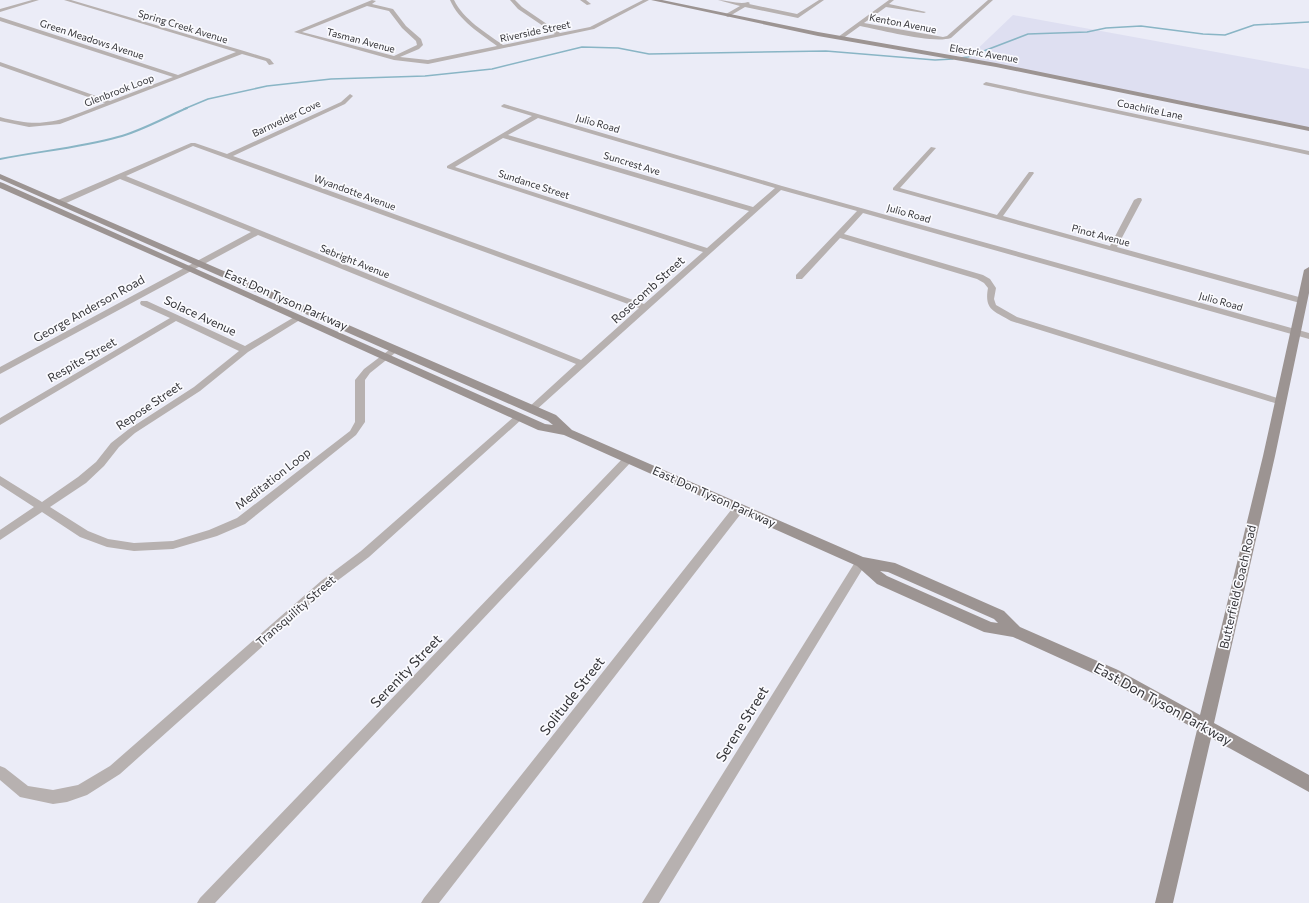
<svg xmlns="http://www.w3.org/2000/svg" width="1309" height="903" font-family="Commissioner,sans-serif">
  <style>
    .built { fill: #dedff1 }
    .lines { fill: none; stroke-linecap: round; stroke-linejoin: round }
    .stream-far1 { stroke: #89b5c5; stroke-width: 1.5 }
    .stream { stroke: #89b5c5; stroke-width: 2 }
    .street { fill: #b7b1b0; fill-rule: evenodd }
    .secondary { fill: #9c9492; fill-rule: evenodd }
    .labels { text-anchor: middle; stroke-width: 3.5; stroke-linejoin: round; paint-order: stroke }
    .far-street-label { font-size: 10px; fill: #343438; stroke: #fafafe }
    .street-label { font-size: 12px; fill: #343438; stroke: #fafafe }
    .near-street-label { font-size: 14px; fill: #343438; stroke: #fafafe }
  </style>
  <rect width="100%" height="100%" fill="#ebecf7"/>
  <path class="built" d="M1013,15L1309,69V129L974,61L969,57Z"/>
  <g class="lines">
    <path class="stream-far1" d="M960,58L968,57L1028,34L1087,32L1106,28L1141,26L1203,34L1225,35L1254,25L1309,22
      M184,109L208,99L267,86L331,79L425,76L492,69L582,47L618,48L649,54L826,51L935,60L953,59"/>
    <path class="stream" d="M0,159C40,151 79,148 118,137C139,132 166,117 187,108"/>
    <path class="street" d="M32,0H39L0,12V9Z
      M64,0H71L244,51L270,59L274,64L269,65L266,61L242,54L60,124L29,127L0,121V117C46,130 63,119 105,103L0,66V62L110,101L173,77L0,21V17L178,75L236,52Z
      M372,0L376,1L372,4L393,9L406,26L421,39L423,45L419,49L400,57L428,60L497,46C480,33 459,21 450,0H454C464,20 485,32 503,45L555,34L518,9L510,0H515L522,7L560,33L590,27L643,0H649L594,29L428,64L394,60L294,32ZM367,6L389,11L402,28L416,41L417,45L394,56L302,32Z
      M580,0H586L591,4L587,5Z
      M718,0C727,0 740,5 748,2L750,3L749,4L797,14L819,0H824L798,18L745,7L728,17L726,16V14L740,6Z
      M889,0H894L889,4L926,12L924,13L886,7L864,23L943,37L947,36L988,0H993L951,38C933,44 881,30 860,26L842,39H838V37Z
      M986,82L1309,151V155L984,85L983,84Z
      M350,94L353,96L345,104L233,156L644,304L703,252L447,168V166L532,116L502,107L501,106L504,104L782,186L1309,333V339L863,213L844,234L983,275L990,279L996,288L994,299L996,305L1017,317L1284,400L1286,402L1284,404H1278L1011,321C994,311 984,310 988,288L984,283L977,279L840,238L802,279H796V275L857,211L781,190L535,411H529L527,409L529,407L576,364L258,235L0,374V367L251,232L120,179L64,204H58V200L191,143H195L227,154L341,102ZM538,118L775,188L753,207L508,135ZM503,138L749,211L707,248L455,167ZM193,146L639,308L581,360L126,176Z
      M931,147L936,148L900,188L997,215L1029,172H1033L1034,173L1003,216L1110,246L1134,200L1138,198H1141L1142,200L1117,247L1306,299L1307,301L1306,303H1300L893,190V188Z
      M141,301H147L245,346L296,316L299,315L303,318L248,352L200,391L135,433L119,447L104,466L86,483L50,507L88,531L108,539L134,543L173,541L209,530L237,518L350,431L355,422V380L364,369L393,347L396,346L400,349L370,373L365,380V422L356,435L245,524L217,536L173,549L134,551L107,547L80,537L42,512L0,540V530L34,507L0,485V476L42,502L78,477L96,462L111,443L129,429L194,387L239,351L176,321L0,425V418L170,318L141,305L140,303Z
      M519,414L522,415L524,417L522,419L369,557L329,587L120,774L87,795L67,802L53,804L20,797L0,780V766L5,768L28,786L53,790L78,785L110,766L321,581L361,551L516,415Z
      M628,456L633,459L632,461L215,903H197L200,898L624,457Z
      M739,504L743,505L744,508L743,511L439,903H421L424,898L735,505Z
      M861,558L865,559L867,562L865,565L659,903H642L857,559Z"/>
    <path class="secondary" d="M651,0H662L818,32L996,63L1309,127V131L996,67L818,36Z
      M0,174L556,415L572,430L863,557L895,563L1004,611L1020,627L1118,670L1200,715L1263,456L1304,270L1309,267V293L1275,456L1214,723L1309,775V792L1211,738L1173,903H1155L1197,730L1108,680L1013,637L984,632L877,584L857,566L564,435L538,430L186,270L0,188V182L3,183L545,424L553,425L548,421L0,179ZM880,571L888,572L994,619L998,623L991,622L887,576Z"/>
  </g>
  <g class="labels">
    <g class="far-street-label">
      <text transform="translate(903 23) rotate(11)" y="4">Kenton Avenue</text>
      <text transform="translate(183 26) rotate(17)" y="4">Spring Creek Avenue</text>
      <text transform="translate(535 31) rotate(-12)" y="4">Riverside Street</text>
      <text transform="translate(92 39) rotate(18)" y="4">Green Meadows Avenue</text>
      <text transform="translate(361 40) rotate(15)" y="4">Tasman Avenue</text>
      <text transform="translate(984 53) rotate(10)" y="4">Electric Avenue</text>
      <text transform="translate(119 90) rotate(-21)" y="4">Glenbrook Loop</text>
      <text transform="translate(1150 109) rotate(12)" y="4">Coachlite Lane</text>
      <text transform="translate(286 118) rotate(-25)" y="4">Barnvelder Cove</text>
      <text transform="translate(598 123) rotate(16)" y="4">Julio Road</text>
      <text transform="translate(632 163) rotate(17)" y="4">Suncrest Ave</text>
      <text transform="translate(534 184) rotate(18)" y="4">Sundance Street</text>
      <text transform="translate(355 192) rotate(20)" y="4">Wyandotte Avenue</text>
      <text transform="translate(909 213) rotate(16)" y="4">Julio Road</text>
      <text transform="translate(1101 235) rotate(15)" y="4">Pinot Avenue</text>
      <text transform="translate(355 261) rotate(22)" y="4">Sebright Avenue</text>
      <text transform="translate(1221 301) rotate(16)" y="4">Julio Road</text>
    </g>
    <g class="street-label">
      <text transform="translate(648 290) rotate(-42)" y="4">Rosecomb Street</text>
      <text transform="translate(286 300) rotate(24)" y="4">East Don Tyson Parkway</text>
      <text transform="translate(89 309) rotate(-29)" y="4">George Anderson Road</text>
      <text transform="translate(200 316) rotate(25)" y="4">Solace Avenue</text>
      <text transform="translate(82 360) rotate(-30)" y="4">Respite Street</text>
      <text transform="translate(149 406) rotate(-34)" y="4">Repose Street</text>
      <text transform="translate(273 479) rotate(-38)" y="4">Meditation Loop</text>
      <text transform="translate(714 497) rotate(24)" y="4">East Don Tyson Parkway</text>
      <text transform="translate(1238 587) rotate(-77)" y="4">Butterfield Coach Road</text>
      <text transform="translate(296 611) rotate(-41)" y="4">Transquility Street</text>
    </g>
    <g class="near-street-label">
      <text transform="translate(406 671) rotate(-46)" y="5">Serenity Street</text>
      <text transform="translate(572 696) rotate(-52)" y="5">Solitude Street</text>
      <text transform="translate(1163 704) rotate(29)" y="5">East Don Tyson Parkway</text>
      <text transform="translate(742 724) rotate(-58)" y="5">Serene Street</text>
    </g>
  </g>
</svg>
